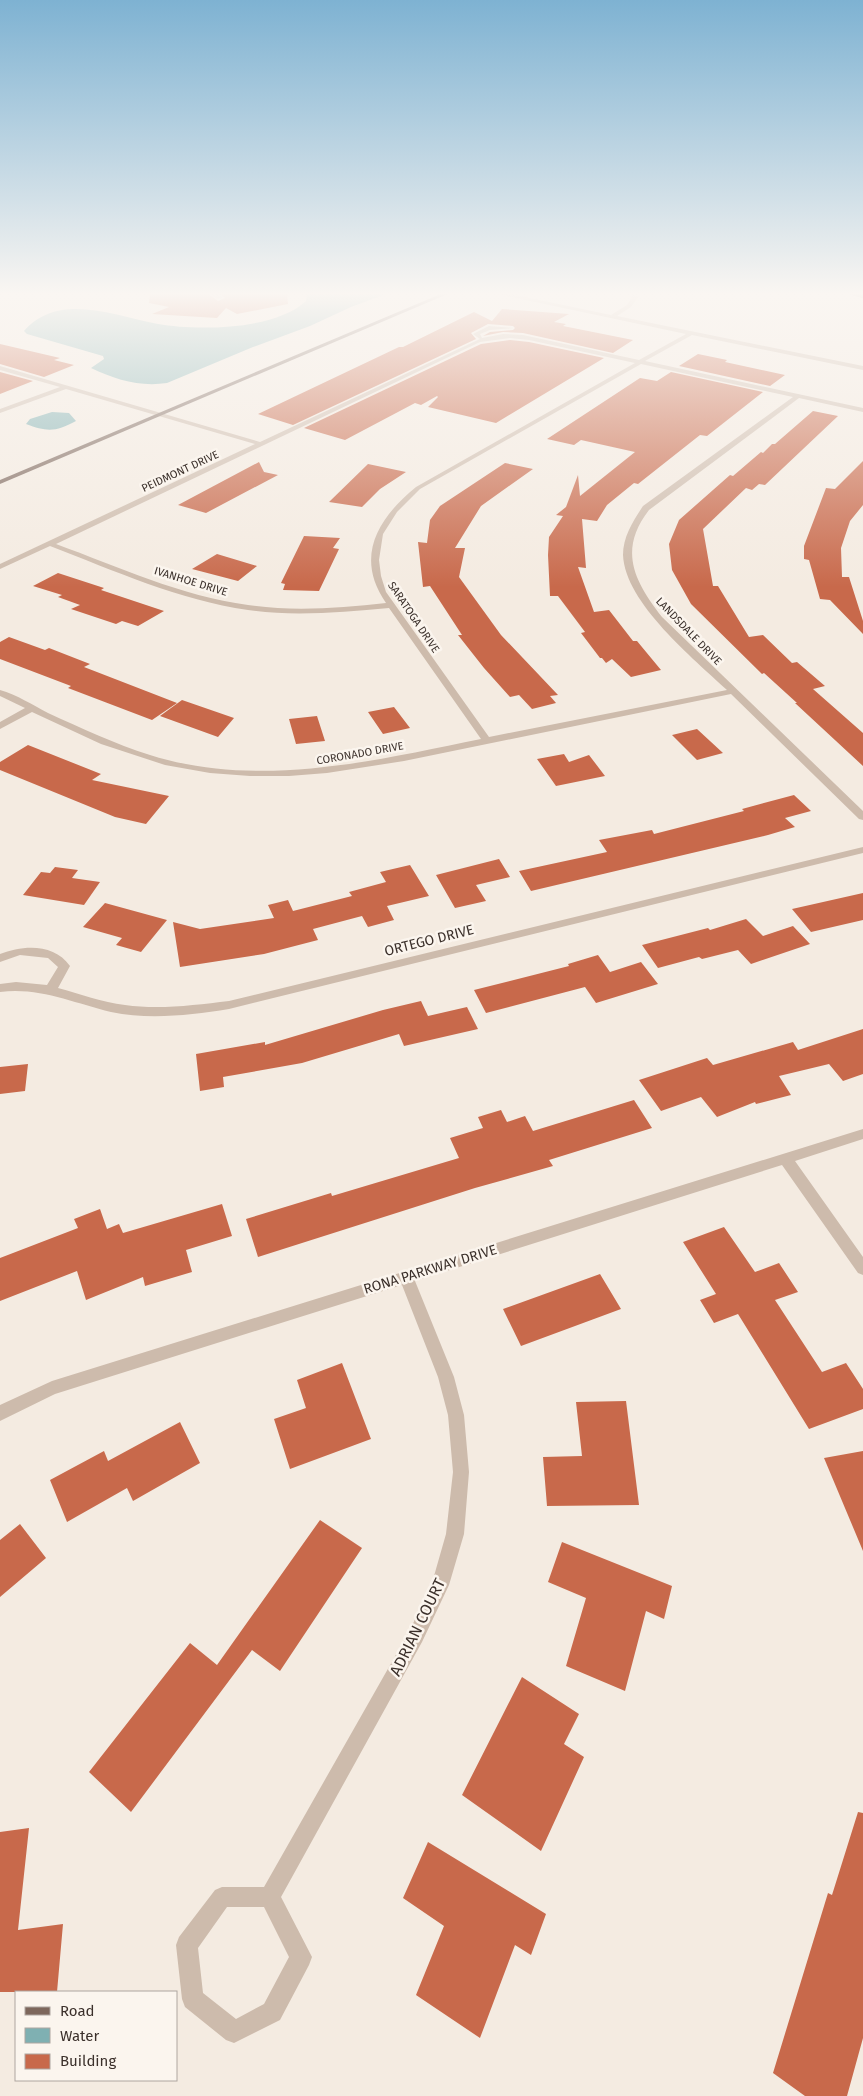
<svg xmlns="http://www.w3.org/2000/svg" width="863" height="2096" font-family="'Fira Sans',sans-serif">
  <style>
    .water { fill: #7fb0b2 }
    .building { fill: #c8694b }
    .lines { fill: none; stroke-linecap: round; stroke-linejoin: round }
    .minor { fill: #cdbbac; fill-rule: evenodd }
    .major { fill: #7d675c; fill-rule: evenodd }
    .highway { fill: #5c4a42; fill-rule: evenodd }
    .labels { text-anchor: middle; stroke-width: 5; stroke-linejoin: round; paint-order: stroke }
    .far-street-label { font-size: 11px; fill: #3b302b; stroke: #fbf5ee }
    .street-label { font-size: 14px; fill: #3b302b; stroke: #fbf5ee }
    .near-street-label { font-size: 16px; fill: #3b302b; stroke: #fbf5ee }
  </style>
  <rect width="100%" height="100%" fill="#f4ebe1"/>
  <path class="water" d="M307,293H389L351,307L310,326L253,347L167,383C140,387 116,380 91,368L104,359L103,356L27,334L24,331C59,291 115,316 158,324C198,331 275,330 306,301Z
    M52,412L69,413L76,421C56,432 47,432 26,424L30,419Z"/>
  <path class="building" d="M150,293H207L218,301L225,298L219,293H287L288,304L237,314L226,308L217,318L152,314L169,307L149,303Z
    M502,309L569,314L554,322L566,324L563,326L633,340L613,353L523,333L503,332L483,336L490,332L513,330L515,328L513,326L488,324L471,333L476,339L293,425L258,414L399,347H403L474,312L492,321Z
    M510,340L529,342L604,358L496,423L428,407L438,397L437,396L421,405L415,403L345,440L304,428L481,344Z
    M0,344L60,358L54,360L74,365L44,377L0,364Z
    M698,354L727,360L725,362L785,375L770,386L679,366Z
    M0,372L33,381L0,394Z
    M671,372L763,392L707,436L700,435L638,484L634,483L607,505L597,521L582,519L586,568L578,567L594,612L609,610L633,641H637L661,670L631,677L612,659L606,663L602,658H600L581,633L585,632L558,596H550L548,555L549,537L563,516L556,515L566,507L578,475L580,496L635,452L581,440L574,445L547,439L640,378L657,381Z
    M813,411L838,416L765,485L759,484L752,490L746,488L703,529L713,586H718L749,637L763,635L792,663L797,662L825,686L813,689L863,733V766L795,703H797L764,673L762,674L691,604L672,570L669,544L679,520L730,475L733,476L761,452L763,453L772,444H775Z
    M863,461V505L850,521L841,548L842,577H849L863,621V634L830,600L820,599L809,560L804,559V546L826,488L835,489Z
    M259,462L264,472L278,475L206,513L178,505Z
    M505,463L533,469L481,506L455,548H465L459,577L501,635L558,695L550,696L556,703L532,709L519,695L510,697L484,668L458,635H462L430,586L423,587L418,542L427,543L430,520L440,506Z
    M368,464L406,472L380,489L362,507L329,502Z
    M304,536L340,538L333,548L339,549L319,591L283,590L285,584L281,583Z
    M217,554L257,566L238,581L192,569Z
    M58,573L104,588L101,590L164,611L138,626L122,621L116,624L71,609L80,605L58,597L62,595L33,586Z
    M9,637L45,650L49,648L90,664L84,667L177,703L152,720L68,688L71,686L0,659V642Z
    M182,700L234,718L218,737L160,716Z
    M394,707L410,728L383,734L368,712Z
    M317,716L325,741L296,744L289,719Z
    M697,729L723,753L697,760L672,735Z
    M28,745L101,774L92,780L169,796L146,824L115,817L0,770V762Z
    M564,754L569,762L589,755L605,776L556,786L537,759Z
    M794,795L811,811L785,818L795,827L768,835L531,891L519,871L607,852L599,840L652,830L654,834L744,811L742,809Z
    M499,859L510,877L476,885L486,901L455,908L436,875Z
    M410,865L429,896L387,906L394,920L368,927L362,916L313,929L318,940L264,954L180,967L173,922L200,929L274,918L268,905L288,900L293,911L352,896L349,892L386,882L380,872Z
    M55,867L78,870L72,878L100,882L84,905L23,895L41,872L50,873Z
    M863,893V920L811,932L792,909Z
    M105,903L167,920L141,952L116,945L122,938L83,927Z
    M746,919L763,936L793,926L810,944L751,964L738,950L702,959L699,957L658,968L642,945L708,928L710,930Z
    M598,955L610,972L641,962L658,984L596,1003L585,987L486,1013L474,990L569,966L568,964Z
    M421,1001L428,1016L467,1007L478,1029L404,1046L399,1034L302,1063L223,1077L224,1087L200,1091L196,1054L265,1042V1045L383,1010Z
    M863,1029V1074L843,1081L829,1064L779,1076L791,1095L756,1104L755,1102L717,1117L701,1097L661,1111L639,1080L707,1058L713,1065L793,1042L798,1050Z
    M28,1064L25,1091L0,1094V1067Z
    M634,1100L652,1128L549,1160L553,1166L475,1188L258,1257L246,1219L331,1193L332,1196L459,1158L450,1138L483,1128L478,1117L501,1110L507,1122L525,1116L533,1131Z
    M222,1204L232,1236L186,1250L192,1272L145,1286L143,1277L86,1300L77,1271L0,1301V1258L78,1228L74,1219L100,1209L107,1229L119,1224L123,1233Z
    M724,1227L755,1272L779,1263L798,1292L775,1300L822,1372L846,1363L863,1389V1409L809,1429L738,1314L714,1323L700,1300L716,1294L683,1242Z
    M600,1274L621,1309L521,1346L503,1309Z
    M342,1363L371,1439L290,1469L274,1419L306,1408L297,1380Z
    M626,1401L639,1505L547,1506L543,1457L582,1456L576,1402Z
    M180,1422L200,1463L133,1501L127,1488L67,1522L50,1480L104,1451L108,1461Z
    M863,1451V1551L824,1458Z
    M320,1520L362,1548L280,1671L252,1650L131,1812L89,1772L190,1643L217,1665Z
    M20,1524L46,1558L0,1597V1540Z
    M562,1542L672,1586L664,1619L646,1611L625,1691L566,1666L586,1598L548,1582Z
    M522,1677L579,1714L564,1744L584,1757L541,1851L462,1795Z
    M858,1812L863,1813V2038L847,2096H805L773,2073L828,1893L832,1895Z
    M29,1828L18,1930L63,1924L57,1992H0V1832Z
    M428,1842L546,1914L531,1955L515,1945L480,2038L416,1995L444,1926L403,1898Z"/>
  <g class="lines">
    <path class="minor" d="M209,293H215L223,298L218,299Z
      M493,293H505L611,315L627,305L632,297L631,293H636L638,297L631,307L617,316L863,366V370L692,335L645,361L863,408V412L799,398L649,510C618,550 634,581 662,617L863,811V820L859,819L731,694L404,761L327,773L289,776H250L210,773L165,765L101,744L32,712L0,729V722L25,708L0,696V690C17,695 33,705 48,713C81,728 115,744 150,755C258,789 373,761 481,739L389,608C342,612 295,617 248,610C179,600 115,571 50,546L0,569V564L255,444L66,389L0,413V409L60,387L0,370V366L260,442L480,339L473,334L489,326L513,328L490,330L480,334L482,338L503,334L523,335L639,360L686,334ZM510,338L529,340L635,363L416,487C378,518 354,557 386,603C340,608 294,612 248,605C181,596 119,567 56,544L480,342ZM641,364L793,397L643,506C633,521 623,537 623,555C625,603 694,659 727,690L489,737L386,592L381,576L379,560L383,534L397,512L420,489Z
      M863,847V853L229,1009C191,1015 150,1020 111,1012C73,1003 40,987 0,992V984L16,982L47,985L58,967L48,958L20,955L0,962V954C23,945 54,943 70,966L58,988C80,994 102,1002 125,1005C159,1010 195,1005 229,1001Z
      M863,1129V1139L795,1161L863,1257V1275L858,1273L782,1165L415,1281L454,1377L464,1415L469,1472L464,1534L449,1585L422,1642L281,1897L312,1957L309,1965L280,2020L234,2043L226,2040L185,2007L182,1999L176,1945L179,1937L215,1890L222,1887H264L410,1630L432,1583L446,1534L453,1472L448,1415L438,1377L402,1285L55,1394L0,1421V1405L52,1381ZM227,1907H264L289,1957L264,2004L236,2019L203,1993L198,1948Z"/>
    <path class="major" d="M443,293H450L0,484V480Z"/>
    <path class="highway" d="M844,293L863,294V298Z"/>
  </g>
  <linearGradient id="sky" x2="0" y2="1"><stop stop-color="#7eb2d2"/><stop offset="0.5" stop-color="#faf6f2"/><stop offset="1" stop-color="#faf6f2" stop-opacity="0"/></linearGradient>
  <rect width="863" height="587" fill="url(#sky)"/>
  <g class="labels">
    <g class="far-street-label">
      <text transform="translate(180 471) rotate(-25)" y="4">PEIDMONT DRIVE</text>
      <text transform="translate(191 581) rotate(17)" y="4">IVANHOE DRIVE</text>
      <text transform="translate(414 617) rotate(56)" y="4">SARATOGA DRIVE</text>
      <text transform="translate(689 631) rotate(46)" y="4">LANDSDALE DRIVE</text>
      <text transform="translate(360 753) rotate(-10)" y="4">CORONADO DRIVE</text>
    </g>
    <g class="street-label">
      <text transform="translate(429 940) rotate(-14)" y="5">ORTEGO DRIVE</text>
      <text transform="translate(430 1269) rotate(-17)" y="5">RONA PARKWAY DRIVE</text>
    </g>
    <g class="near-street-label">
      <text transform="translate(417 1627) rotate(-64)" y="6">ADRIAN COURT</text>
    </g>
  </g>
  <rect x="15" y="1991" width="162" height="90" fill="#fbf5ee" stroke="#aea6a0"/>
  <rect x="25" y="2007" width="25" height="8" fill="#7d675c" stroke="#aea6a0"/>
  <text x="60" y="2016" font-size="15" fill="#3b302b">Road</text>
  <rect x="25" y="2028" width="25" height="15" fill="#7fb0b2" stroke="#aea6a0"/>
  <text x="60" y="2041" font-size="15" fill="#3b302b">Water</text>
  <rect x="25" y="2054" width="25" height="15" fill="#c8694b" stroke="#aea6a0"/>
  <text x="60" y="2066" font-size="15" fill="#3b302b">Building</text>
</svg>
